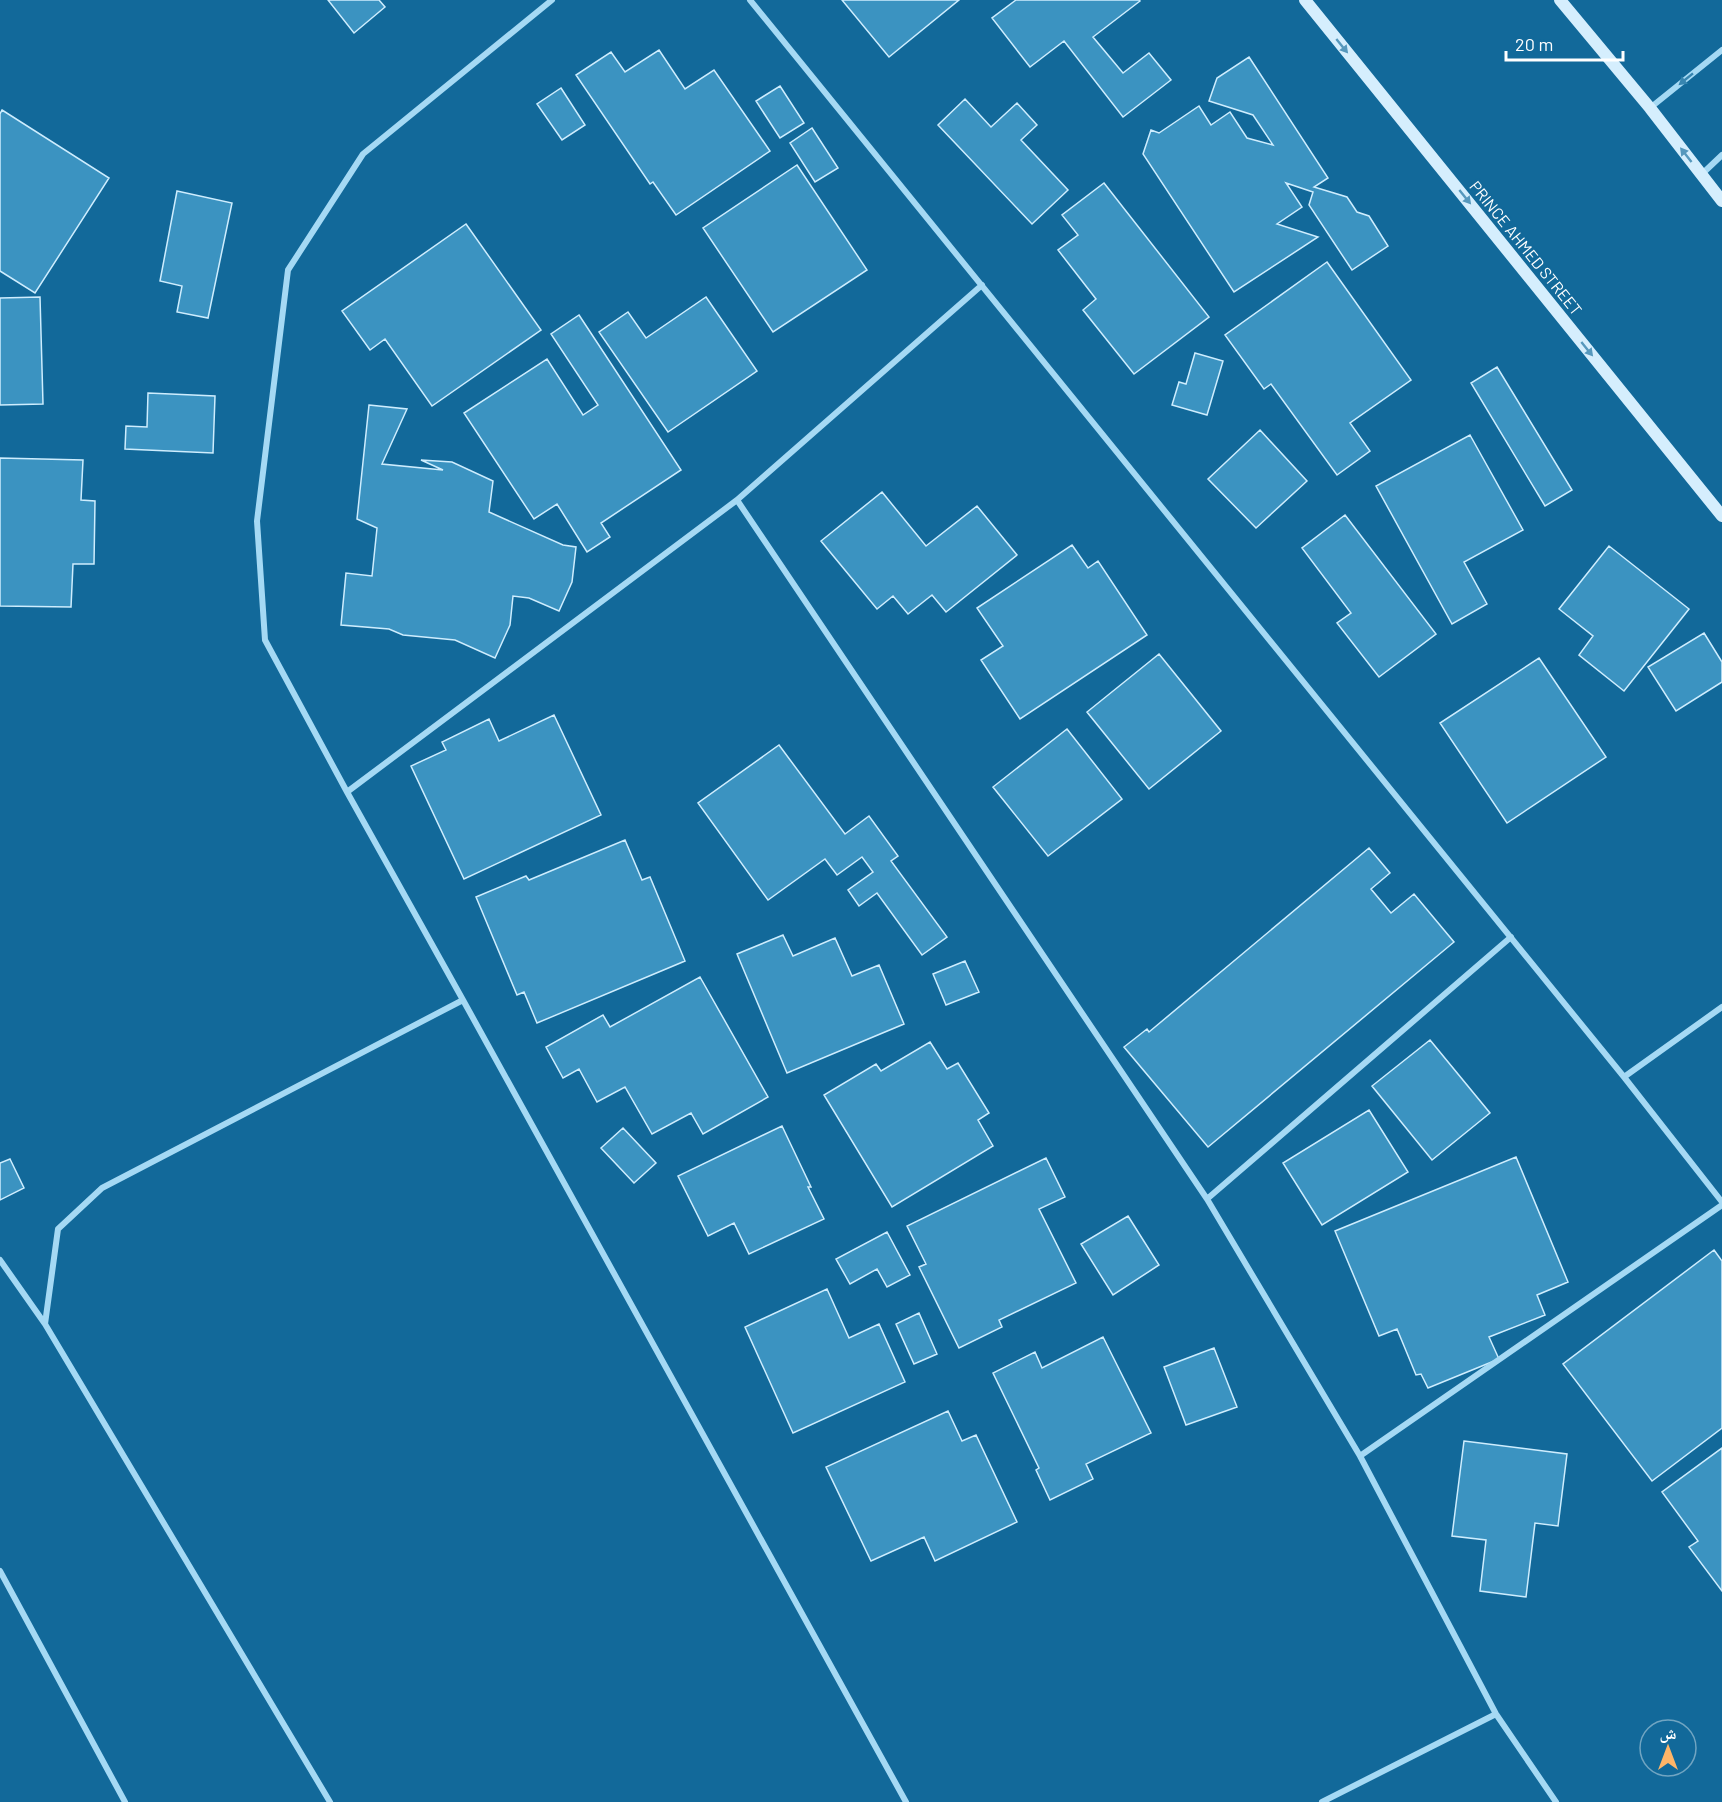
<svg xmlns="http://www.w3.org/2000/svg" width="1722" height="1802" font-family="Barlow,'Noto Naskh Arabic',sans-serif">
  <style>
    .building { fill: #3b93c1; stroke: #ceedfe; stroke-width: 1.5 }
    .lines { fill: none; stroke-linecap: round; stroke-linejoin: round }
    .minor { stroke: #a5d9f4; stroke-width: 6 }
    .secondary { stroke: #d5eefd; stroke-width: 12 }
    .oneway { fill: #5698bd }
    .oneway2 { fill: #3785b0 }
    .labels { text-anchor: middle; stroke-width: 4.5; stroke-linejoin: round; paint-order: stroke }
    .street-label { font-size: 16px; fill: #fff; stroke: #12699a }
  </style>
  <rect width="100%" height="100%" fill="#12699a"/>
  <path class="building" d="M328,0H379L385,7L354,33Z
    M842,0H959L889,57Z
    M1016,0H1139L1140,1L1093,37L1123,73L1149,53L1171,80L1123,117L1064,41L1030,67L992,18Z
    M659,50L685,89L714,70L770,151L676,215L653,182L650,184L576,75L611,52L625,72Z
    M1249,57L1328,178L1314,187L1347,197L1357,212L1369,216L1388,246L1352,270L1309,205L1313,192L1286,183L1302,207L1277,224L1318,237L1234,292L1143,154L1151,130L1159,133L1199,106L1211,125L1230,112L1247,138L1273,145L1253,115L1209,101L1217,78Z
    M780,86L804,123L780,138L756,101Z
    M561,88L585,125L562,140L537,104Z
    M965,99L991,127L1017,103L1037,125L1021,140L1068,190L1032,224L938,125Z
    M2,110L109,178L35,293L0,271V114Z
    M812,128L838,168L815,182L790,143Z
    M797,165L867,270L773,332L703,228Z
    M1104,183L1209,317L1134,374L1083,310L1096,299L1058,250L1078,235L1062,215Z
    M177,191L232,203L208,318L177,312L182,286L160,281Z
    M466,224L541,330L432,406L385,339L370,350L342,311Z
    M1327,262L1411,380L1350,423L1370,451L1337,475L1271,384L1264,389L1225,335Z
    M40,297L43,404L0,405V298Z
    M706,297L757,371L668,432L599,332L628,312L646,338Z
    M579,315L681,470L601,523L610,537L587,552L557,504L534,519L464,413L547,359L583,415L598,405L551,334Z
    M1195,353L1223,361L1207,415L1172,405L1179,382L1186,384Z
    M1497,367L1572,490L1545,506L1471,383Z
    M148,393L215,396L213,453L125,449L126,426L147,427Z
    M369,405L407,409L382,464L443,470L421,460L452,462L493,481L489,512L563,545L576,547L572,582L559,611L529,598L513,596L510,625L495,658L455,640L403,635L389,629L341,625L346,573L372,576L377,528L357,519Z
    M1260,430L1307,481L1256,528L1208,479Z
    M1470,435L1523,530L1464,562L1487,604L1452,624L1376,486Z
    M0,458L83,460L81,500L95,501L94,564H73L71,607L0,606Z
    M882,492L926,546L977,506L1017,555L946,612L932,595L908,614L893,596L877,609L821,541Z
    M1345,515L1436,634L1379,677L1337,623L1351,613L1302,548Z
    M1072,545L1088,568L1098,561L1147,635L1020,719L981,660L1003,646L977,608Z
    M1609,546L1689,609L1624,691L1579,655L1593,636L1559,609Z
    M1704,633L1722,662V682L1676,711L1648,667Z
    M1159,654L1221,731L1149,789L1087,712Z
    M1539,658L1606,757L1507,823L1440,723Z
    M554,715L601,815L464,879L411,766L446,750L442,742L489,719L499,741Z
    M1067,729L1122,799L1048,856L993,787Z
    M779,745L845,834L869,816L898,856L891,861L947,937L922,955L877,893L859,906L848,890L873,872L862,857L837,875L825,859L768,900L698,803Z
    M625,840L642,880L650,877L685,961L537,1023L524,992L517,995L476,897L526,876L529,880Z
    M1369,848L1390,873L1371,889L1391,913L1414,894L1454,942L1208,1147L1124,1047L1147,1029L1149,1032Z
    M783,935L793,956L835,938L852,976L879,965L904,1024L787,1073L737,954Z
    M965,961L979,992L946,1005L933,974Z
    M700,977L768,1097L703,1134L691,1113L652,1134L625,1087L597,1102L579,1069L563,1078L546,1047L603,1015L610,1027Z
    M1430,1040L1490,1113L1432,1160L1372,1086Z
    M930,1042L947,1069L958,1063L989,1113L978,1120L993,1146L892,1207L824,1095L876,1064L881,1071Z
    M1369,1110L1408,1172L1322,1225L1283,1163Z
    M782,1126L811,1187H808L824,1219L749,1254L734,1223L708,1236L678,1176Z
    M623,1128L656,1163L634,1183L601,1148Z
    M1516,1157L1568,1282L1537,1295L1545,1315L1489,1337L1499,1359L1428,1388L1421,1374L1416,1375L1397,1329L1379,1336L1335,1231Z
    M1046,1158L1065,1197L1039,1209L1076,1283L999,1320L1002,1327L959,1348L919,1267L926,1264L907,1226Z
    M10,1159L24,1188L0,1200V1163Z
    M1128,1216L1159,1265L1113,1295L1081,1244Z
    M887,1232L910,1275L887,1287L877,1269L850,1284L836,1259Z
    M1714,1250L1722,1261V1428L1652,1481L1563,1364Z
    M827,1289L849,1338L879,1324L905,1382L793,1433L745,1327Z
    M919,1313L937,1354L914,1364L896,1324Z
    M1103,1337L1151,1433L1086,1464L1093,1479L1050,1500L1036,1470L1039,1468L993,1373L1035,1352L1042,1368Z
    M1214,1348L1237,1407L1186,1425L1164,1367Z
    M948,1411L962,1441L976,1435L1017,1522L935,1561L924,1537L871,1561L826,1467Z
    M1464,1441L1567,1454L1558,1526L1535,1523L1526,1597L1480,1591L1486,1540L1452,1536Z
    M1722,1448V1591L1689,1547L1698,1541L1662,1492Z"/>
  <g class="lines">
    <path class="minor" d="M552,0L363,154L288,270L257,521L265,640L347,792L463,1000L906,1802
      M750,0L1624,1077L1722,1202
      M1650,108L1722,50
      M1702,174L1722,155
      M737,500L1207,1199L1360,1456L1496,1714L1556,1802
      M347,792L737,500L982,285
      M1624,1077L1722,1007
      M1207,1199L1511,937
      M0,1260L45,1324
      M1360,1456L1722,1205
      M0,1571L125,1802
      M330,1802L45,1324L58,1229L102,1188L463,1000
      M1322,1802L1496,1714"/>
    <path class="secondary" d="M1305,0L1722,516
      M1560,0L1650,108L1722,201"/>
  </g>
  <defs><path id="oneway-solid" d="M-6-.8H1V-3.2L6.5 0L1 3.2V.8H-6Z" transform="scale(1.5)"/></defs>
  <g class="oneway">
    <use href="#oneway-solid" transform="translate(1342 46) rotate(51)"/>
    <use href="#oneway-solid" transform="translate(1686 155) rotate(-128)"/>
    <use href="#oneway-solid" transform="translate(1465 197) rotate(51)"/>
    <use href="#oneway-solid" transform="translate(1587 349) rotate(51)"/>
  </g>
  <use class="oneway2" href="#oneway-solid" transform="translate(1686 79) rotate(141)"/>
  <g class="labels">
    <g class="street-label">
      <text transform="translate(1526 248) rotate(51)" y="6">PRINCE AHMED STREET</text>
    </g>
  </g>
  <g transform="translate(1668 1748)"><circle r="28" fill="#12699a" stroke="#71a5c2" stroke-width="1.5"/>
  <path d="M0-4.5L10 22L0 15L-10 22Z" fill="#ffb568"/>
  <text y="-9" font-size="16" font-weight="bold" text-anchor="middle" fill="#ffffff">ش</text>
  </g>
  <path d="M1506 51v9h117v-9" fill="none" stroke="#ffffff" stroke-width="3"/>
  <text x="1515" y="51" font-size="18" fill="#ffffff" stroke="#12699a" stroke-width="4.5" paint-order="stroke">20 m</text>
</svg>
